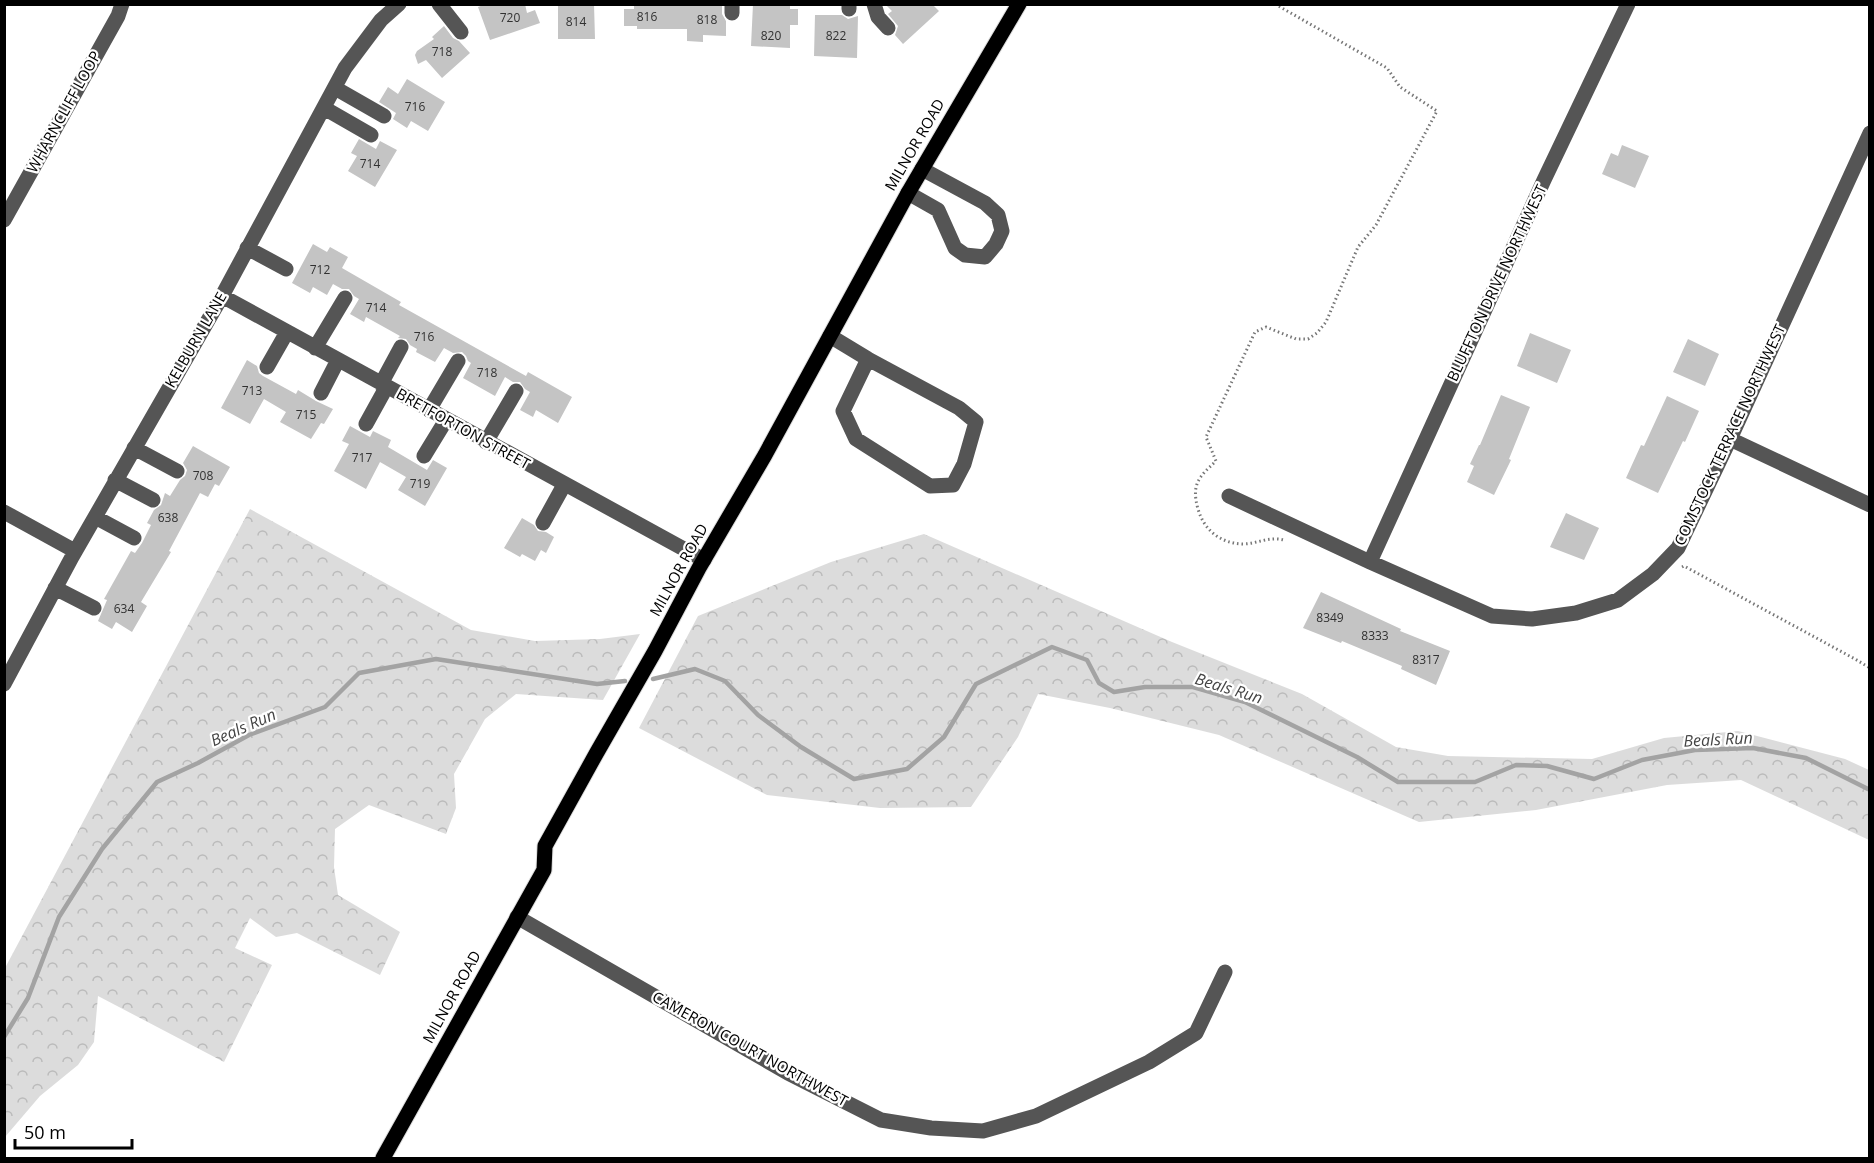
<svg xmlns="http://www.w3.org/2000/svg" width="1874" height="1163" font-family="'Open Sans',sans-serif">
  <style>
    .forest { fill: url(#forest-crowns) }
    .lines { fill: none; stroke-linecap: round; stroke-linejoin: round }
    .stream { stroke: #a3a3a3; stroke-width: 4.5 }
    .building { fill: #c4c4c4 }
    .major-casing { stroke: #dbdbdb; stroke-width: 17 }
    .path { stroke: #777; stroke-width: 3; stroke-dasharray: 1.5 3; stroke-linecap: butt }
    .minor { stroke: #555; stroke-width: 15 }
    .major { stroke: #000; stroke-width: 15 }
    .labels { text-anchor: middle; stroke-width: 4.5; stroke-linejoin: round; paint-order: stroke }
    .number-label { font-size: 12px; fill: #313131 }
    .street-label { font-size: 15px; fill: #000; stroke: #fff }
    .water-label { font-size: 16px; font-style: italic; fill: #444; stroke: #fff }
  </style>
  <defs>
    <pattern id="forest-crowns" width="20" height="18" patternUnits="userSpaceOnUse" patternTransform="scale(1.5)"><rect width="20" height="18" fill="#dcdcdc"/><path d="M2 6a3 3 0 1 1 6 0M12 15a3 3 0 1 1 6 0" fill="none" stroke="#bbb"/></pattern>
  </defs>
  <rect width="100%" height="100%" fill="#fff"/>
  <path class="forest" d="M250,509L471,630L535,641L600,639L640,634L603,700L516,694L485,719L454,774L456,808L446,834L369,805L335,829L334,867L338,895L400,932L380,975L297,933L276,937L250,918L235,948L272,965L224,1062L98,996L94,1042L78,1065L40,1096L5,1137V968Z
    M924,534L1172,642L1302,694L1396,747L1448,756L1592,759L1664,738L1738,731L1845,759L1869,770V840L1741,780L1667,785L1536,810L1419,822L1219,735L1110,708L1038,694L1018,737L971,807L880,808L767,795L639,728L698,616L831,562Z"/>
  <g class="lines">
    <path class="stream" d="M653,679L695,669L725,681L758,715L801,747L854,779L907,769L944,737L976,684L1052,647L1087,660L1099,683L1114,692L1145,687H1193L1245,702L1357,757L1398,782H1475L1516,765L1547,766L1594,779L1642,760L1695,750L1753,748L1806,758L1870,790
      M4,1037L28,998L59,917L102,849L157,782L198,763L249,735L325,707L359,673L436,659L597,684L625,681"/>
  </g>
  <path class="building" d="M486,4H525L527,13L535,10L540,23L490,40L478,7Z
    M558,4H594L595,39H558Z
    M634,4H722V14L726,21V36L703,35V42L687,41V29H637V26H624V9H634Z
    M753,4H790V9H798V25H790V48L751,46Z
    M885,4H932L939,11L903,44L895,35L898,26L888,14L892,11Z
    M815,15H842L848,19L858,16L857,58L814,56Z
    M444,26L453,38L459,41L470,53L442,78L426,60L418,64L415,55L417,51L434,39L432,37Z
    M407,79L445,102L428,131L411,121L407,128L393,119L396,113L379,102L388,87L398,94Z
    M359,139L376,149L380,141L397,150L375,187L348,171L357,156L351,153Z
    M1622,145L1649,156L1635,188L1602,174L1611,153L1618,156Z
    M313,244L327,252L330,247L348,257L342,268L401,302L399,305L526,376L528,372L572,397L558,423L536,410L533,417L520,410L530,392L525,389L520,382H513L505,377L495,396L463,378L471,363L468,361L466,356L462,352L453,353L444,348L435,362L416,352L417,349L410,345L406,339L398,338L400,336L366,317L364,322L350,314L359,299L354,296L349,289H342L333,284L327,295L313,287L310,293L292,283Z
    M1530,333L1571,350L1557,383L1517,366Z
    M1688,339L1719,354L1705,386L1673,372Z
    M247,360L257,366L259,373L263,376L296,394L298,390L316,401L333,409L324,424L321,423L311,439L280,422L286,412L264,399L250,424L221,408Z
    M1501,395L1530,407L1509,459L1511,460L1494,495L1467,482L1474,466L1470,464L1479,445H1480Z
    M1667,396L1699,411L1685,442L1683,441L1658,493L1626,478L1641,445L1644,446Z
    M350,426L370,437L373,431L391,440L388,447L427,470L433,460L447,468L425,506L398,490L406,477L380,462L366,489L334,471L349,444L342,441Z
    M193,446L230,467L219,486L215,484L208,497L200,493L169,551L171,552L141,602L147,606L132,632L116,622L112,629L98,621L107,600L104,599L131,551L135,553L142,543L151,525L147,523L154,510L161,505L165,493L170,496L180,480L185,476L187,470L183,463Z
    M1566,513L1599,528L1584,560L1550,547Z
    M522,518L534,525L538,531L546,532L554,537L546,553L541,550L535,561L522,554L520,557L504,548Z
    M1321,592L1401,629L1400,631L1450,651L1436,685L1401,669L1402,666L1342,641L1341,643L1303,628Z"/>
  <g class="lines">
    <defs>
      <path id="major" d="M383,1158L544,870L545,846L596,754L655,651L699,568L765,455L908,193L1019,4"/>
    </defs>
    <use href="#major" class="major-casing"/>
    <path class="path" d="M1275,4L1387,68L1400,87L1437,111L1376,225L1358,247L1326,322L1317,333L1308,339H1296L1266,327L1255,332L1206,437L1216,461C1199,477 1191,484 1198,509C1204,530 1220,543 1242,544C1257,544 1269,536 1284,540
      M1682,567L1684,566L1855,659L1870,668"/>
    <path class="minor" d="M439,4L461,32
      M849,4V9
      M874,4L878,17L888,28
      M732,13V4
      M335,88L384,116
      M324,108L371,135
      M908,193L938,210L955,248L965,255L985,257L996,244L1002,231L998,215L985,203L922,169
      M4,220L118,16L122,4
      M247,248L286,269
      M222,296L704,560
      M830,336L868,359L959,408L976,422L964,464L953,485L930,486L856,439L843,411L868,359
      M315,348L345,298
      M267,367L287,332
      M381,384L401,347
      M321,393L338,360
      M429,410L458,361
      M366,424L387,386
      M1730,439L1870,505
      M486,442L516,391
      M134,448L177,471
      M424,456L446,420
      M115,480L153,500
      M1229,496L1370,562L1492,616L1532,619L1576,613L1618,600L1653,574L1678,548L1730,439L1870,133
      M4,512L75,551
      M95,517L134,538
      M543,523L564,485
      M1370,562L1544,180L1628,4
      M55,588L94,608
      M4,684L72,557L222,296L345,68L381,20L399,4
      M517,917L788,1073L881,1120L931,1128L983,1131L1036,1116L1149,1062L1196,1033L1225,972"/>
    <use href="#major" class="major"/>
  </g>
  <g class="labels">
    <g class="number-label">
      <text x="647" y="21">816</text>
      <text x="510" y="22">720</text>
      <text x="707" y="24">818</text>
      <text x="576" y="26">814</text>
      <text x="771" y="40">820</text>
      <text x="836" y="40">822</text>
      <text x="442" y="56">718</text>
      <text x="415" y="111">716</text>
      <text x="370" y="168">714</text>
      <text x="320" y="274">712</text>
      <text x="376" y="312">714</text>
      <text x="424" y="341">716</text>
      <text x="487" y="377">718</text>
      <text x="252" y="395">713</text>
      <text x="306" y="419">715</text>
      <text x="362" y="462">717</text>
      <text x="203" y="480">708</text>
      <text x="420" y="488">719</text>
      <text x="168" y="522">638</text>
      <text x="124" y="613">634</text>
      <text x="1330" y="622">8349</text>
      <text x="1375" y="640">8333</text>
      <text x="1426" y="664">8317</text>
    </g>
    <g class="street-label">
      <text transform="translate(64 112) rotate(-61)" y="5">WHARNCLIFF LOOP</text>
      <text transform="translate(915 145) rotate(-60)" y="5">MILNOR ROAD</text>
      <text transform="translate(1497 283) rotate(-65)" y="5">BLUFFTON DRIVE NORTHWEST</text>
      <text transform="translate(196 340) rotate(-60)" y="5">KELBURN LANE</text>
      <text transform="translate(463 429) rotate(29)" y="5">BRETFORTON STREET</text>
      <text transform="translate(1730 435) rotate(-65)" y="5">COMSTOCK TERRACE NORTHWEST</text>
      <text transform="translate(679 570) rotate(-61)" y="5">MILNOR ROAD</text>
      <text transform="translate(452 997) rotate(-61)" y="5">MILNOR ROAD</text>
      <text transform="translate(750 1049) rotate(29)" y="5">CAMERON COURT NORTHWEST</text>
    </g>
    <g class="water-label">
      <text transform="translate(1229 688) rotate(17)" y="6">Beals Run</text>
      <text transform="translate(243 727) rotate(-24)" y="6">Beals Run</text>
      <text transform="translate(1718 739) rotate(-3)" y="6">Beals Run</text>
    </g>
  </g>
  <rect width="1874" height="1163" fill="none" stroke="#000000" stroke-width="12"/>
  <path d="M15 1139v9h117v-9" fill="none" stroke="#000000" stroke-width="3"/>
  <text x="24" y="1139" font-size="18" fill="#000000" stroke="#ffffff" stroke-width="4.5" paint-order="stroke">50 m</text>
</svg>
